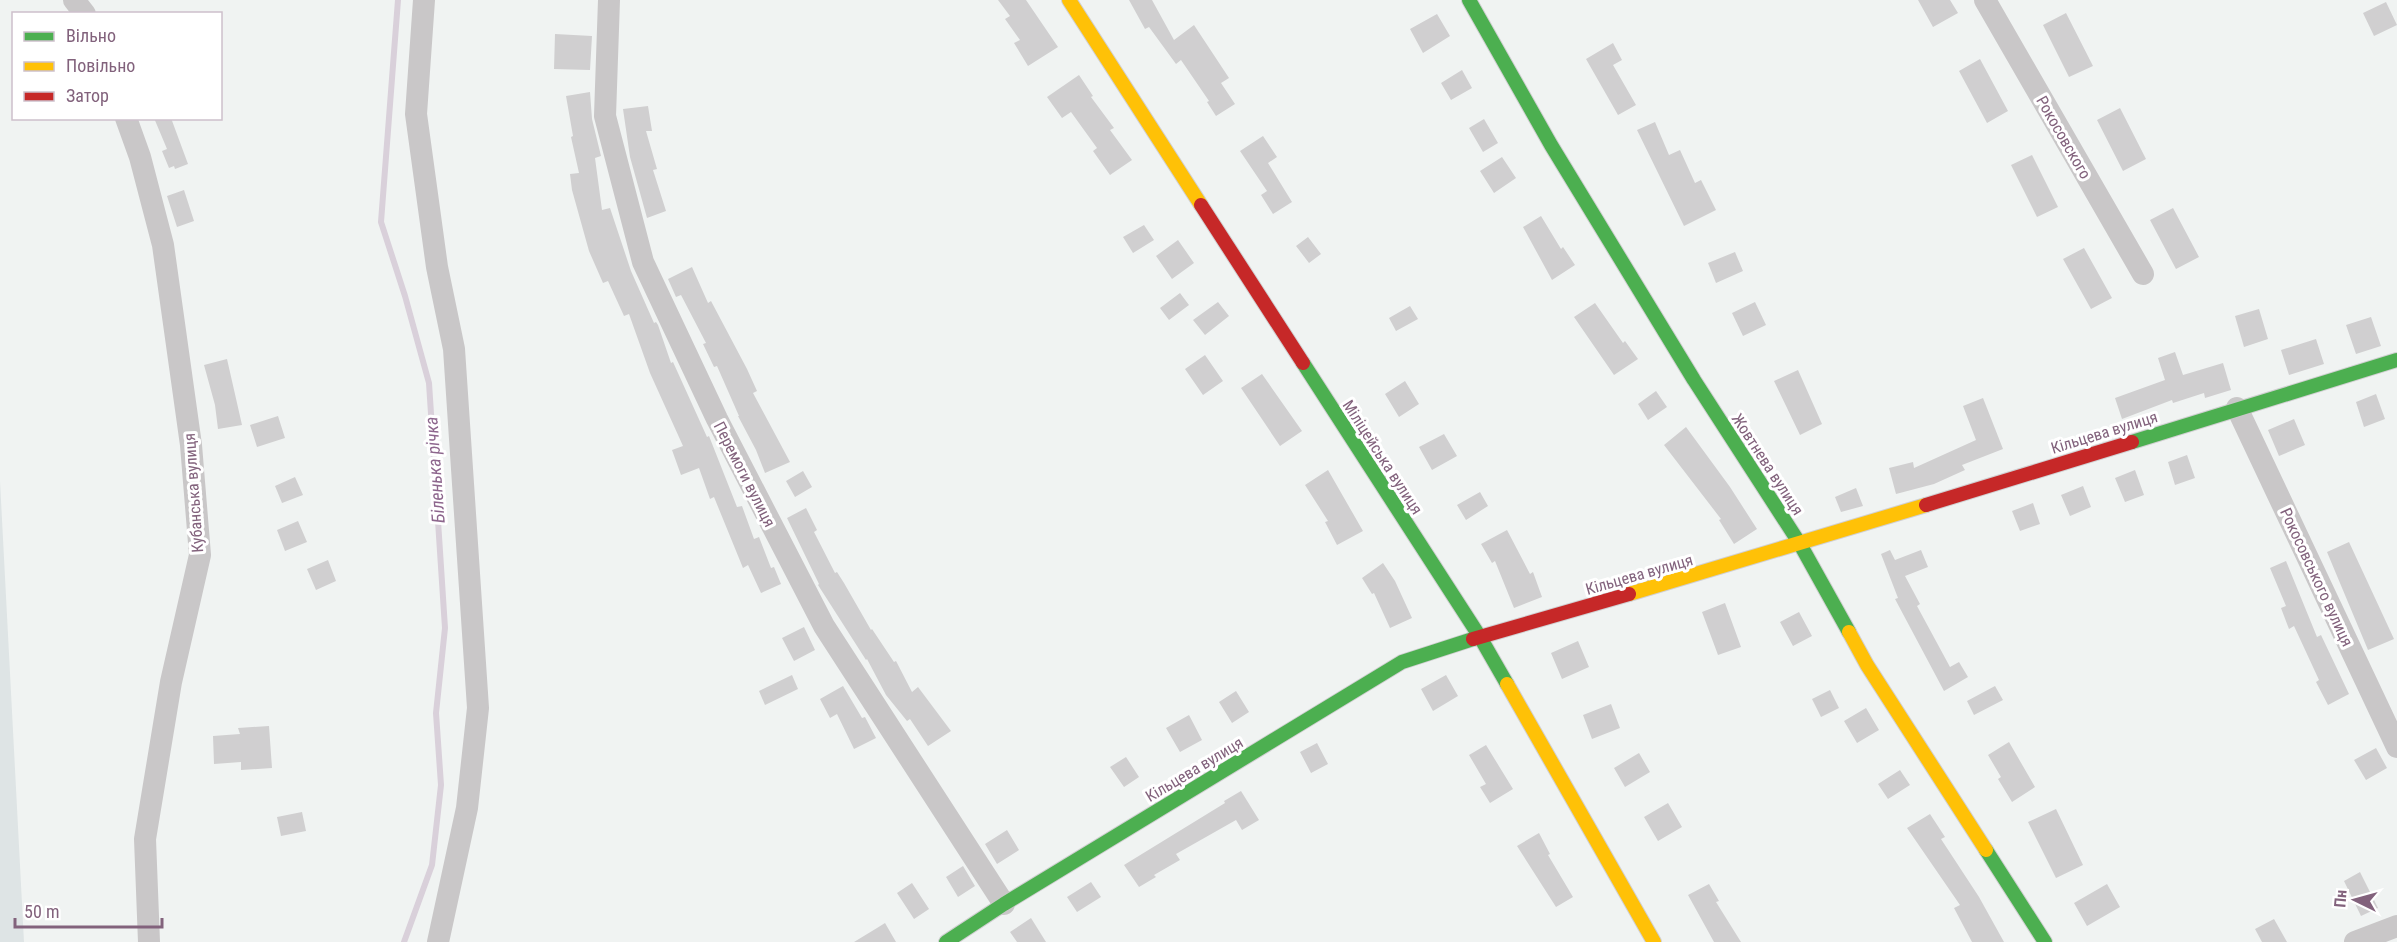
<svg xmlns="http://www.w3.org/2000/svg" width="2397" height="942" font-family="'Roboto Condensed',sans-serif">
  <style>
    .green { fill: #dee4e5 }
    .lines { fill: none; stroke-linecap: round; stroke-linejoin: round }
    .stream { stroke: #d9d0da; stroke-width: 6 }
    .building { fill: #d0cfd0 }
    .fast-casing { stroke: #d1d0d2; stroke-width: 16 }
    .slow-casing { stroke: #d1d0d2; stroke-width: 16 }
    .jam-casing { stroke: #d1d0d2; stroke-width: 16 }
    .street { stroke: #c9c7c8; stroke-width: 22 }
    .fast { stroke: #4caf50; stroke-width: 14 }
    .slow { stroke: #ffc107; stroke-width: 14 }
    .jam { stroke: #c62828; stroke-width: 14 }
    .labels { text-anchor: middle; stroke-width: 6; stroke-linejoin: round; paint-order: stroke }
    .street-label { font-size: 16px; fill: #82627c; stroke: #fff }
    .water-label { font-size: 18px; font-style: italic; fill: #8d668d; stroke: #fff }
  </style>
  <rect width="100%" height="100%" fill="#f0f3f2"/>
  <path class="green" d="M0,481L24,942H0Z"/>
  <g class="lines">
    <path class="stream" d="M398,0L381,222L405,296L429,383L445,628L436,713L441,785L432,865L404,942"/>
  </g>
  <path class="building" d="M998,0H1026L1058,47L1028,66L1014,43L1020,40L1005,19L1010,16Z
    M1129,0H1152L1174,40L1194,25L1229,78L1221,83L1235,104L1216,116L1207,102L1209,101L1181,60L1176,64L1149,27L1145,29Z
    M1918,0H1950L1958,13L1933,27Z
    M2386,2L2397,25L2374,36L2363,13Z
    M2066,13L2093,66L2069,77L2043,25Z
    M1437,14L1450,36L1423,53L1410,29Z
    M555,34L592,36L590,70L554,69Z
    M1613,43L1622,60L1613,65L1636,105L1618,115L1586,59Z
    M1980,59L2008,111L1987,123L1959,71Z
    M1462,70L1472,88L1451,100L1441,83Z
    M1079,75L1093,96L1091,97L1114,128L1110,130L1132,160L1110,175L1093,151L1097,148L1071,112L1062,118L1047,97Z
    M590,92L592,119L601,156L595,158L602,210L610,208L631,271L654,323L656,322L658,325L671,363L673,362L707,437L709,436L737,507L742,506L754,539L759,537L771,568L774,567L781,584L761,593L748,565L743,568L714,497L710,499L699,468L681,475L672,450L683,446L650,373L629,314L624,316L608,281L603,283L589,251L572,190L570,174L579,173L571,137L573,136L566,96Z
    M648,106L652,131H646L657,169L653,170L666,211L647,218L630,157L623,109Z
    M2120,108L2146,159L2123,171L2097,120Z
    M154,118H171L188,164L175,169L174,166L169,168L162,151L167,149Z
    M1484,119L1498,143L1483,152L1469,128Z
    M1655,122L1669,155L1680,150L1695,183L1701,180L1716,210L1684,226L1637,130Z
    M1263,136L1277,157L1268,163L1292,202L1273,214L1261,195L1267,191L1240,151Z
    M2032,155L2058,207L2037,217L2011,165Z
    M1502,157L1516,178L1494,193L1480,171Z
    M184,190L194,221L177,227L167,196Z
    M2173,208L2199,257L2176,269L2150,220Z
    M1541,216L1561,249L1563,247L1575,265L1552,280L1523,227Z
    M1144,225L1154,240L1133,253L1123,237Z
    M1308,237L1321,254L1309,263L1296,246Z
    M1178,240L1194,263L1172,279L1156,256Z
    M2084,248L2112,298L2091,309L2063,259Z
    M1735,252L1743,271L1716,283L1708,263Z
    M692,267L708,303L711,301L747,369L757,391L753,393L790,462L765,473L756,450L738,416H739L717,366L714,367L703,344L706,343L681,295L676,297L668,279Z
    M1180,293L1189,305L1169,320L1160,308Z
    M1218,302L1229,316L1205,335L1193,320Z
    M1755,302L1766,325L1743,336L1732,313Z
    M1595,303L1623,343L1625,341L1638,359L1614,375L1574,317Z
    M1410,306L1418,319L1396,331L1389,318Z
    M2259,309L2268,339L2244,347L2235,316Z
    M2371,317L2381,346L2356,354L2346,325Z
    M2316,339L2324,364L2289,375L2281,350Z
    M2175,352L2183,375L2223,363L2231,390L2205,398L2204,393L2173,403L2172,400L2122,419L2115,398L2165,380L2158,358Z
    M1205,355L1223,381L1203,395L1185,369Z
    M227,359L242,425L218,429L215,405L204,365Z
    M1798,370L1822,424L1800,435L1774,381Z
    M1262,374L1302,431L1280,446L1241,388Z
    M1405,381L1419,404L1399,417L1385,394Z
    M1656,391L1667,407L1648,420L1638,404Z
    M2376,394L2385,419L2364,427L2356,402Z
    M1983,398L2003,449L1962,465L1965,470L1934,484L1896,494L1889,468L1913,462L1914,468L1976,440L1963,406Z
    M278,416L285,438L257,447L250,425Z
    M2294,419L2305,445L2279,456L2268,430Z
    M1686,427L1730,487L1757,529L1734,544L1719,520L1721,519L1664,445Z
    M1444,434L1457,456L1432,470L1419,447Z
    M2187,455L2195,478L2175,485L2168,462Z
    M1328,470L1363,531L1337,545L1325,522L1328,521L1305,485Z
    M2135,470L2144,495L2125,502L2115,478Z
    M803,471L812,487L795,497L786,481Z
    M295,477L303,495L282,503L275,486Z
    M2083,486L2091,507L2070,516L2061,495Z
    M1856,488L1863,506L1841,512L1835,497Z
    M1480,492L1488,506L1466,520L1457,505Z
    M2033,503L2040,524L2020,531L2012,511Z
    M806,508L817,530L814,532L835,573L837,572L844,583L871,630L872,629L894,662L896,661L912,692L918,687L951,731L928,746L910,719L907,721L886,695L867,659L866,660L818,585L819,584L787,518Z
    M298,521L307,542L285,551L277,530Z
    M1507,530L1530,574L1533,572L1542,597L1514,608L1495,561L1492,563L1481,544Z
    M2349,542L2394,639L2368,650L2327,552Z
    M1890,550L1895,560L1921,550L1928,567L1905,576L1920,604L1917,606L1950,667L1959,662L1968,677L1944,691L1895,599L1898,598L1881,554Z
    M328,560L336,581L316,590L307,569Z
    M2286,561L2317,637L2321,635L2349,694L2328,705L2316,682L2319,680L2294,626L2289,629L2281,608L2286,606L2270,568Z
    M1383,563L1395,581L1412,618L1390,628L1374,593L1372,594L1362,578Z
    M1725,603L1741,647L1718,655L1702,612Z
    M1799,612L1812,636L1793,646L1780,622Z
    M804,627L815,650L794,661L782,638Z
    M1578,641L1589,667L1562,679L1551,653Z
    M792,675L798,689L765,705L759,691Z
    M1446,675L1458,696L1433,711L1421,689Z
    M843,686L862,718L865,717L876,738L854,749L837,714L830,718L820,699Z
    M1995,686L2003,700L1974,715L1967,701Z
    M1830,690L1839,708L1821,717L1812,699Z
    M1236,691L1249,712L1232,723L1219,702Z
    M1611,704L1620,728L1592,739L1583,715Z
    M1866,708L1879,730L1857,743L1844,721Z
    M1189,715L1202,740L1180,752L1166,728Z
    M269,726L272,768L241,770V762L214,764L213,736L240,734L238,728Z
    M2009,742L2035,787L2012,802L1998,779L2001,777L1988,755Z
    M1317,743L1328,764L1311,773L1300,752Z
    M1486,745L1513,789L1490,803L1480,787L1486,784L1469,755Z
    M2376,748L2387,768L2366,780L2354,760Z
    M1639,753L1650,772L1625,787L1614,768Z
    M1126,757L1139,777L1124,787L1110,767Z
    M1900,770L1910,785L1888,799L1878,784Z
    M1241,791L1259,820L1242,830L1236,820L1176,854L1180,860L1154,875L1156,877L1139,887L1124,865L1225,803L1224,801Z
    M1668,803L1682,827L1658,841L1644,817Z
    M2056,809L2083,865L2056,878L2028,822Z
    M302,812L306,831L281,836L277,817Z
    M1930,814L1945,837L1941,839L1979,897L2004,942H1972L1954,908L1960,905L1907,828Z
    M1007,830L1019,850L997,864L985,844Z
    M1539,833L1550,854L1548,855L1573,897L1556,907L1517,846Z
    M963,866L975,886L958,897L946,877Z
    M2360,872L2378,908L2361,916L2344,881Z
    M1091,882L1101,897L1077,912L1067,897Z
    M912,883L929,909L914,919L897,893Z
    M1709,884L1719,901L1716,902L1741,942H1714L1688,895Z
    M2107,884L2120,907L2087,926L2074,903Z
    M1031,918L1046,942H1017L1010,932Z
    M2274,919L2287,942H2262L2255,929Z
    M885,923L896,942H854L877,928Z"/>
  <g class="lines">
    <defs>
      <path id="fast" d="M1469,0L1551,145L1694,380L1800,544L1849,632
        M1303,363L1480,637L1507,684
        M2132,442L2397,360
        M1986,850L2045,942
        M946,942L1004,904L1402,662L1473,639"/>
      <path id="slow" d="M1069,0L1201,205
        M1629,594L1926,505
        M1849,632L1867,665L1986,850
        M1507,684L1654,942"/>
      <path id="jam" d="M1201,205L1303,363
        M1926,505L2132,442
        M1473,639L1629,594"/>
    </defs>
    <use href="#fast" class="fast-casing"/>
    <use href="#slow" class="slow-casing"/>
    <use href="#jam" class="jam-casing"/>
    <path class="street" d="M74,0L85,14
      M424,0L416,114L437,267L454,349L478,708L467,808L438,942
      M609,0L605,116L643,262L717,419L824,626L1004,904
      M1985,0L2143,274
      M126,118L140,157L163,245L191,445L200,555L171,682L145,839L149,942
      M2237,408L2397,747
      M2355,942L2397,926"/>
    <use href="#fast" class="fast"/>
    <use href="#slow" class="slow"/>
    <use href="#jam" class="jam"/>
  </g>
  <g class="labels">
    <g class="street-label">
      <text transform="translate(2064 137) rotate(60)" y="6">Рокосовского</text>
      <text transform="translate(2104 432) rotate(-17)" y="6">Кільцева вулиця</text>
      <text transform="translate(1383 457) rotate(57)" y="6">Міліцейська вулиця</text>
      <text transform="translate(1768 464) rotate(57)" y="6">Жовтнева вулиця</text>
      <text transform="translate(745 474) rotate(63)" y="6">Перемоги вулиця</text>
      <text transform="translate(193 493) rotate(-94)" y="6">Кубанська вулиця</text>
      <text transform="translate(1639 574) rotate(-16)" y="6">Кільцева вулиця</text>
      <text transform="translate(2317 577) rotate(65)" y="6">Рокосовського вулиця</text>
      <text transform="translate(1194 769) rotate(-31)" y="6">Кільцева вулиця</text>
    </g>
    <g class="water-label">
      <text transform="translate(435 470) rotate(-94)" y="6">Біленька річка</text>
    </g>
  </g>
  <rect x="12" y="12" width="210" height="108" fill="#ffffff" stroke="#cdc0cb" stroke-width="1.5"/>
  <rect x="24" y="32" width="30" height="9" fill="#4caf50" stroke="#cdc0cb" stroke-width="1.5"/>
  <text x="66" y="42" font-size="18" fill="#82627c">Вільно</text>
  <rect x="24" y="62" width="30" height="9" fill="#ffc107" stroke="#cdc0cb" stroke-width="1.5"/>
  <text x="66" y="72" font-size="18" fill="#82627c">Повільно</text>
  <rect x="24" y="92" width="30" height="9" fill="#c62828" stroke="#cdc0cb" stroke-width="1.5"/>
  <text x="66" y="102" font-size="18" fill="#82627c">Затор</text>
  <g transform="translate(2355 900) rotate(275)" stroke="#ffffff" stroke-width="4.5" paint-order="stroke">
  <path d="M0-4.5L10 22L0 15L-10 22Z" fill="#82627c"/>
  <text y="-9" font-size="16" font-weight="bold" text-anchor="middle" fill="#82627c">Пн</text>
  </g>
  <path d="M15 918v9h147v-9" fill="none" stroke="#82627c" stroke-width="3"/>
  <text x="24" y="918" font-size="18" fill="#82627c" stroke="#ffffff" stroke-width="4.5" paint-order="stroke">50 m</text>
</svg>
